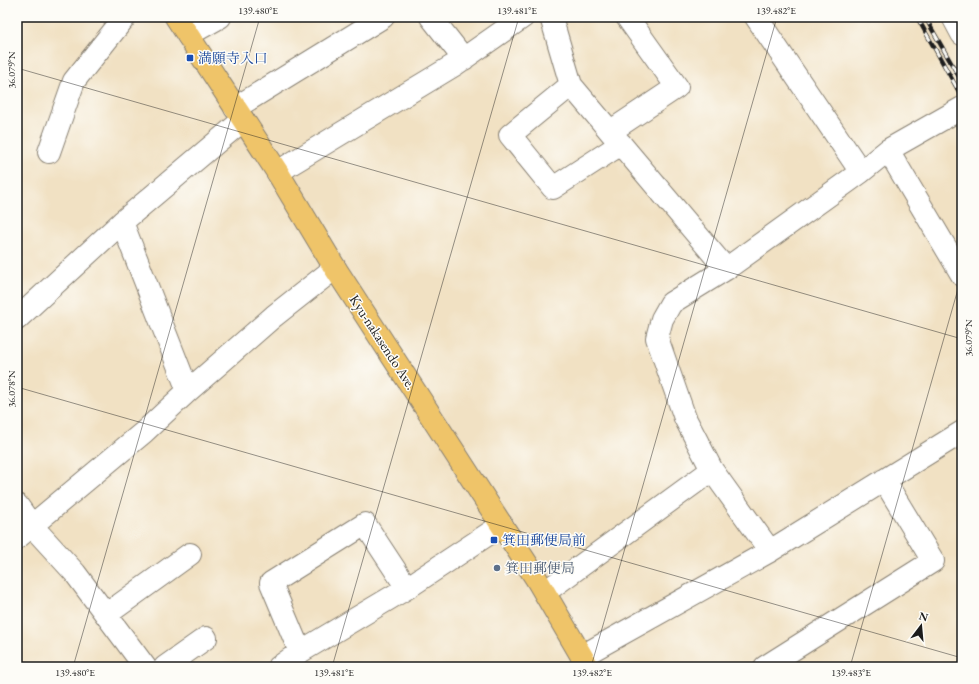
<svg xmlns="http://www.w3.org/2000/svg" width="979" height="684" font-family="'EB Garamond','Noto Serif JP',serif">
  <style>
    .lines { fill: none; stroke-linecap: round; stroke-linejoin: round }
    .minor-casing { stroke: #867e70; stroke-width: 24 }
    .major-casing { stroke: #867e70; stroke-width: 24 }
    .minor { stroke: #fff; stroke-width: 22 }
    .major { stroke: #efc469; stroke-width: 22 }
    .rail-casing { stroke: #1c1c1c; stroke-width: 4.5 }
    .rail { stroke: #fdfcf7; stroke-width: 3; stroke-dasharray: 9; stroke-linecap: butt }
    .ticks { fill: none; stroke: #1c1c1c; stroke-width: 1; stroke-opacity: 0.45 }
    .transit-dot { fill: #1a4fb4; stroke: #fdfcf7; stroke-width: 1.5 }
    .service-dot { fill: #5c6f8a; stroke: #fdfcf7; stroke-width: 1.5 }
    .labels { text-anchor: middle; stroke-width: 3; stroke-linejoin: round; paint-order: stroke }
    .transit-label { font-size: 14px; fill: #164399; stroke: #fdfcf7; text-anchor: start }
    .street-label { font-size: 14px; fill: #1c1c1c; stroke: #fdfcf7 }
    .service-label { font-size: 14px; fill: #4e5e75; stroke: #fdfcf7; text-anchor: start }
    .neatline { fill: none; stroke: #1c1c1c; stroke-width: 1.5 }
    .ticks-label { font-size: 10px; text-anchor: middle; fill: #1c1c1c }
  </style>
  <rect width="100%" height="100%" fill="#fdfcf7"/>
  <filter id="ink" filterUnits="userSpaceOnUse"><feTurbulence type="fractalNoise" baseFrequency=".025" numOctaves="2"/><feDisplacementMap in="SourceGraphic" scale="8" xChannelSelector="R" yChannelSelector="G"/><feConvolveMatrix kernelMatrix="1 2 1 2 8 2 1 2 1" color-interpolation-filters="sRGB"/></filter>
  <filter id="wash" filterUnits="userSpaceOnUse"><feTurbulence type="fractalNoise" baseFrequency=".012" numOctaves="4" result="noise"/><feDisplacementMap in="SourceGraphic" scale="16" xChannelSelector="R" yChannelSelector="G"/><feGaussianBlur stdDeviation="0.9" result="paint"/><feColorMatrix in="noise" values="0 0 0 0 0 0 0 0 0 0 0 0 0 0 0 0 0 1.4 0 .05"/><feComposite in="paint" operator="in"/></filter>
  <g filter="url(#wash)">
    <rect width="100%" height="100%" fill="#f1e1c3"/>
  </g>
  <g filter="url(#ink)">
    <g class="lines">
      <defs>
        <path id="minor" d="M431,17L464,59
          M551,17L571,85L726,269
          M756,17L861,172
          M953,17L962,34
          M188,35L220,17
          M571,85L510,135L553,188L621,144
          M235,108L383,17
          M962,108L888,150L861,172L726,269L671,303L662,319L657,338L685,418L712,470L770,551L962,432
          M611,131L677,87L627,17
          M888,150L962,275
          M49,152L74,81L125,17
          M278,173L289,165L456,64L523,17
          M122,222L188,391
          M17,319L122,222L243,120
          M17,505L32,526L75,573L145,667
          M17,538L144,432L188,391L274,316L335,268
          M545,592L712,470
          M107,614L190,554
          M300,652L271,583L365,524L407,588
          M582,656L770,551
          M165,667L206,638
          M279,667L300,652L407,588L502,525
          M765,667L933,561L884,480"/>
        <path id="major" d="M176,17L278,173L335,268L536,578L588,667"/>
      </defs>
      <use href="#minor" class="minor-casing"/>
      <use href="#major" class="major-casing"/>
      <use href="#minor" class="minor"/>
      <use href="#major" class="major"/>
      <defs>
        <path id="rail" d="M917,17L962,97
          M925,17L962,82"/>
      </defs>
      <use href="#rail" class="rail-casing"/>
      <use href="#rail" class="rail"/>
    </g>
  </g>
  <path class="ticks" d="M949,17L962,21M17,68L962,339M17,387L962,658M73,667L260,17M332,667L519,17M591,667L777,17M850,667L962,275"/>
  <g class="transit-dot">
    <rect x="186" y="54" width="8" height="8" rx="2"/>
    <rect x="490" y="536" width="8" height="8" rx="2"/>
  </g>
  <circle class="service-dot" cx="497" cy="568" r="4"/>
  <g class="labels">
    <g class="transit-label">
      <text x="198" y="63">満願寺入口</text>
      <text x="502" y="545">箕田郵便局前</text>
    </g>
    <g class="street-label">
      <text transform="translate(383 342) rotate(57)" y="5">Kyu-nakasendo Ave.</text>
    </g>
    <g class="service-label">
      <text x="505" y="573">箕田郵便局</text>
    </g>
  </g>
  <rect width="979" height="684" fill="none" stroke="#fdfcf7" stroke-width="44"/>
  <g transform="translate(921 626) rotate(16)" stroke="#fdfcf7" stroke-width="3" paint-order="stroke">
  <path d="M0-3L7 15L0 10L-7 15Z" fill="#1c1c1c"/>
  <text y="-6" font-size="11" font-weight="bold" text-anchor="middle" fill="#1c1c1c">N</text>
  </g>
  <rect x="22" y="22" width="935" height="640" class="neatline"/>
  <g class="ticks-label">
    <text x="258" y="14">139.480°E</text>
    <text x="517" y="14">139.481°E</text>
    <text x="776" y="14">139.482°E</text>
    <text transform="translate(11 70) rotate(-90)" y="4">36.079°N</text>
    <text transform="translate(968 338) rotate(-90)" y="4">36.079°N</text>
    <text transform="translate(11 389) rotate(-90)" y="4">36.078°N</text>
    <text x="75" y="676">139.480°E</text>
    <text x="334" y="676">139.481°E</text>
    <text x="592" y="676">139.482°E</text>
    <text x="851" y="676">139.483°E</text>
  </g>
</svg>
